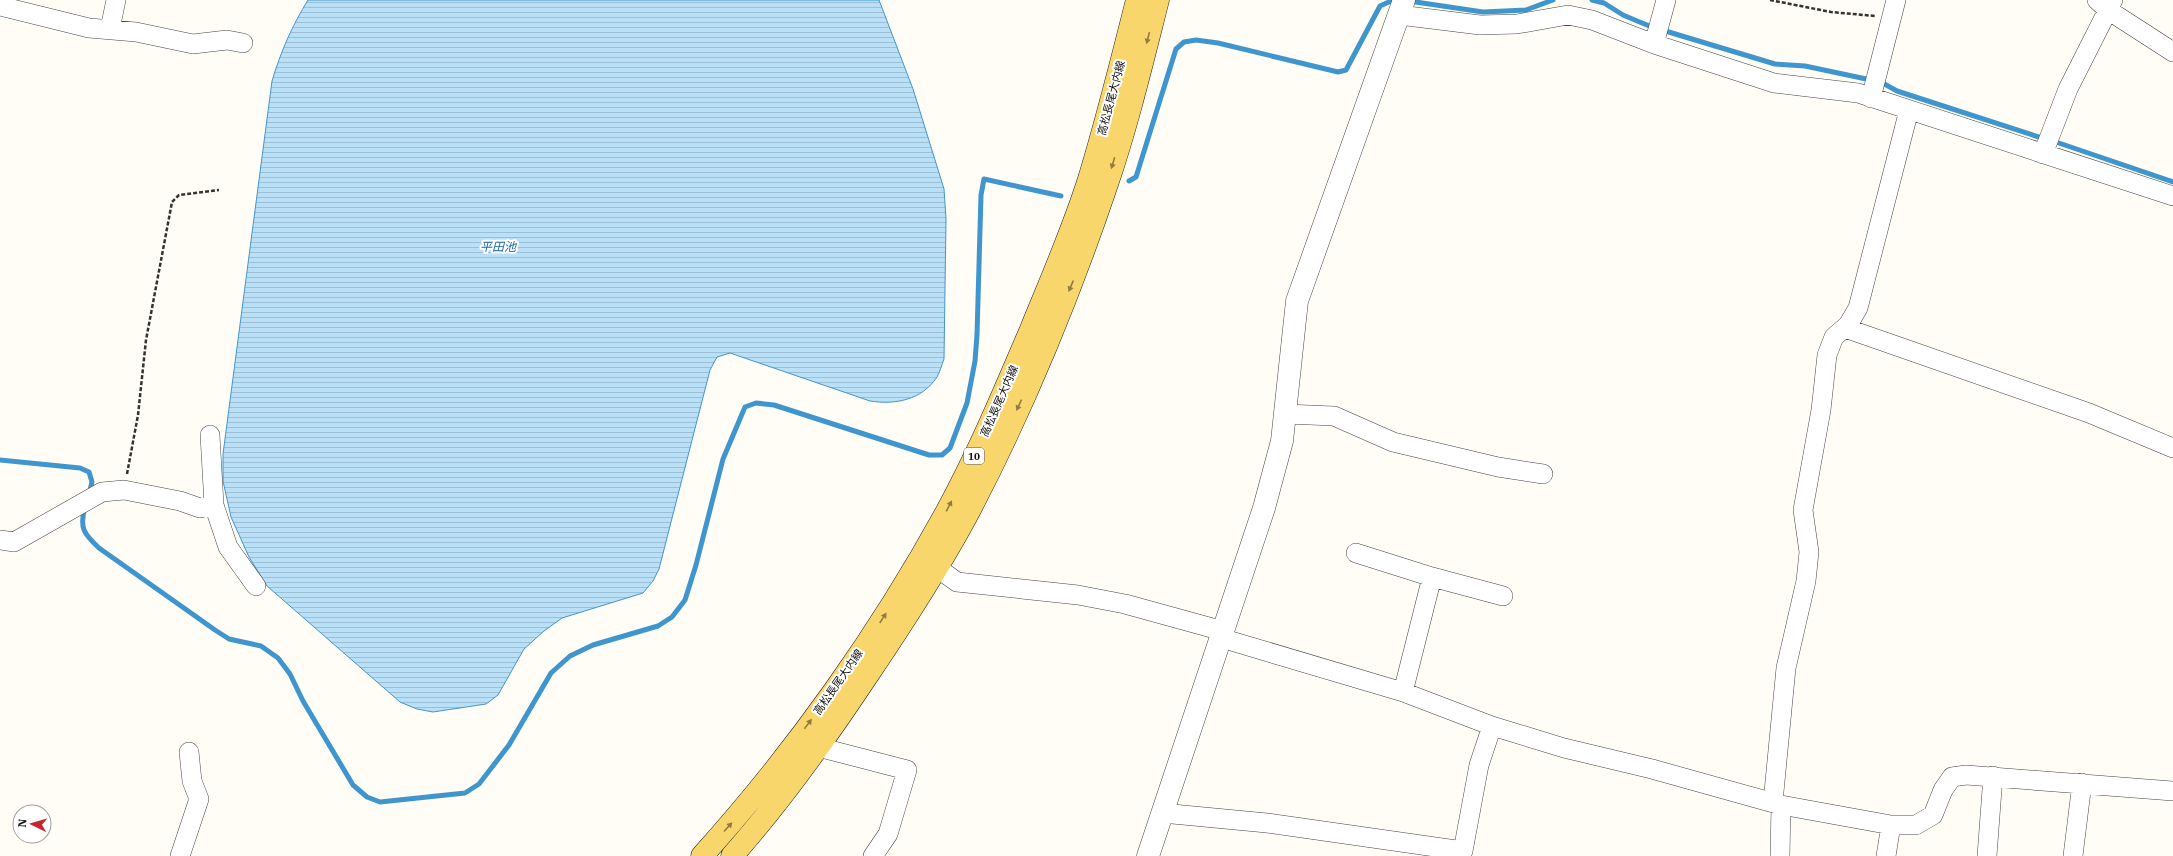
<svg xmlns="http://www.w3.org/2000/svg" width="2173" height="856" font-family="'IBM Plex Serif','Noto Sans JP',serif">
  <style>
    .water { fill: url(#water-rules); stroke: #3f96cf }
    .lines { fill: none; stroke-linecap: round; stroke-linejoin: round }
    .stream { stroke: #3f96cf; stroke-width: 5 }
    .minor-casing { stroke: #444; stroke-width: 20 }
    .tertiary-casing { stroke: #444; stroke-width: 23 }
    .primary-casing { stroke: #222; stroke-width: 23 }
    .path { stroke: #333; stroke-width: 2.5; stroke-dasharray: 4 2; stroke-linecap: butt }
    .minor { stroke: #fff; stroke-width: 19 }
    .tertiary { stroke: #fff; stroke-width: 22 }
    .primary { stroke: #f9d66b; stroke-width: 22 }
    .oneway { fill: #917d42 }
    .labels { text-anchor: middle; stroke-width: 4; stroke-linejoin: round; paint-order: stroke }
    .shield { fill: #fff; stroke: #585858; stroke-width: 1 }
    .shield-label { font-size: 10px; font-weight: bold; fill: #111 }
    .street-label { font-size: 11px; fill: #111; stroke: #fff }
    .water-label { font-size: 12px; font-style: italic; fill: #1768a6; stroke: #fff }
  </style>
  <defs>
    <pattern id="water-rules" width="6" height="5" patternUnits="userSpaceOnUse"><rect width="6" height="5" fill="#b9e0f7"/><path d="M0 2.5h6" fill="none" stroke="#9ebfd3"/></pattern>
  </defs>
  <rect width="100%" height="100%" fill="#fffdf5"/>
  <path class="water" d="M308,0H879L913,89L944,189L946,219L944,359C942,364 940,372 937,377C922,400 895,405 870,401L730,353L717,357L710,370L659,569L653,581L643,593L562,618L544,631L524,649L498,695L486,704L433,712L417,709L400,702L267,586L249,557L231,517L223,481V454L272,81C281,51 292,26 308,0Z"/>
  <g class="lines">
    <path class="stream" d="M1592,0L1604,3L1623,15L1654,28
      M1409,1L1483,12L1526,10L1553,0
      M1662,30L1775,64L1805,66L1871,80
      M1879,81L1897,91L2045,139
      M2053,141L2173,182
      M1129,181L1136,177L1176,49L1184,42L1196,40L1218,43L1338,72L1346,70L1380,6L1391,1H1399
      M0,460L80,468L89,472L92,482L89,494
      M85,507C79,528 84,534 99,548L215,630L229,639L261,646L278,658L290,674L303,701L353,785L367,797L380,802L465,793L479,784L509,745L551,673L570,656L593,645L658,626L672,617L685,600L696,565L723,459L745,407L756,403L774,405L929,455H942L950,448L967,403L975,361L977,335L981,195L984,179L1061,196"/>
    <defs>
      <path id="minor" d="M2097,0L2108,10L2173,52
        M0,6L89,28L136,32L193,44L227,40L243,43
        M1399,15L1480,25L1517,24L1568,15L1592,20L1654,44L1774,83L1858,93L2173,196
        M110,29L116,0
        M1654,44L1666,0
        M1871,98L1896,0
        M2043,154L2068,89L2113,0
        M1845,328L2089,413L2173,448
        M1285,414L1334,416L1393,442L1498,467L1543,474
        M210,435L214,505L228,547L256,586
        M0,540L14,542L102,492L124,490L180,501L200,508L214,505
        M1356,553L1432,577L1503,596
        M936,567L957,582L1078,595L1125,604L1223,631
        M1221,638L1403,692L1492,726L1564,748L1652,769L1781,805L1891,825H1916L1933,815L1943,790L1952,777L1966,775L2173,791
        M1403,692L1432,577
        M818,747L907,770L888,834L873,856
        M1773,802L1786,668L1806,581L1809,552L1803,510L1821,410L1827,355L1834,337L1848,325L1858,308L1909,110
        M1162,813L1267,823L1463,851L1479,765L1492,726
        M180,856L199,799L192,781L189,752
        M1780,856L1781,805
        M1886,856L1891,825
        M1987,856L1993,776
        M2073,856L2082,783"/>
      <path id="tertiary" d="M1148,856L1264,508L1282,441L1297,301L1404,0"/>
      <path id="primary" d="M702,856C795,753 881,632 947,511C979,452 1005,390 1031,329C1051,280 1073,230 1089,179C1107,120 1122,60 1137,0
        M732,856C780,802 823,742 863,682C899,629 935,574 966,517C1021,413 1068,299 1106,187C1127,126 1142,63 1158,0"/>
    </defs>
    <use href="#minor" class="minor-casing"/>
    <use href="#tertiary" class="tertiary-casing"/>
    <use href="#primary" class="primary-casing"/>
    <path class="path" d="M1770,0L1831,12L1875,16
      M127,474L138,415L146,340L172,202L179,195L219,190"/>
    <use href="#minor" class="minor"/>
    <use href="#tertiary" class="tertiary"/>
    <use href="#primary" class="primary"/>
  </g>
  <defs><path id="oneway-solid" d="M-6-.8H1V-3.2L6.5 0L1 3.2V.8H-6Z"/></defs>
  <g class="oneway">
    <use href="#oneway-solid" transform="translate(1148 38) rotate(104)"/>
    <use href="#oneway-solid" transform="translate(1113 163) rotate(106)"/>
    <use href="#oneway-solid" transform="translate(1071 286) rotate(113)"/>
    <use href="#oneway-solid" transform="translate(1019 405) rotate(115)"/>
    <use href="#oneway-solid" transform="translate(949 506) rotate(-63)"/>
    <use href="#oneway-solid" transform="translate(883 618) rotate(-57)"/>
    <use href="#oneway-solid" transform="translate(808 724) rotate(-53)"/>
    <use href="#oneway-solid" transform="translate(728 827) rotate(-48)"/>
  </g>
  <g class="labels">
    <rect class="shield" x="964" y="448" width="20" height="16" rx="3"/>
    <g class="shield-label">
      <text x="974" y="460">10</text>
    </g>
    <g class="street-label">
      <text transform="translate(1111 98) rotate(-75)" y="4">高松長尾大内線</text>
      <text transform="translate(999 401) rotate(-66)" y="4">高松長尾大内線</text>
      <text transform="translate(838 682) rotate(-55)" y="4">高松長尾大内線</text>
    </g>
    <g class="water-label">
      <text x="498" y="251">平田池</text>
    </g>
  </g>
  <g transform="translate(32 824) rotate(275)"><circle r="19" fill="#ffffff" stroke="#a0a0a0"/>
  <path d="M0-3L7 15L0 10L-7 15Z" fill="#c4262e"/>
  <text y="-6" font-size="11" font-weight="bold" text-anchor="middle" fill="#111111">N</text>
  </g>
</svg>
